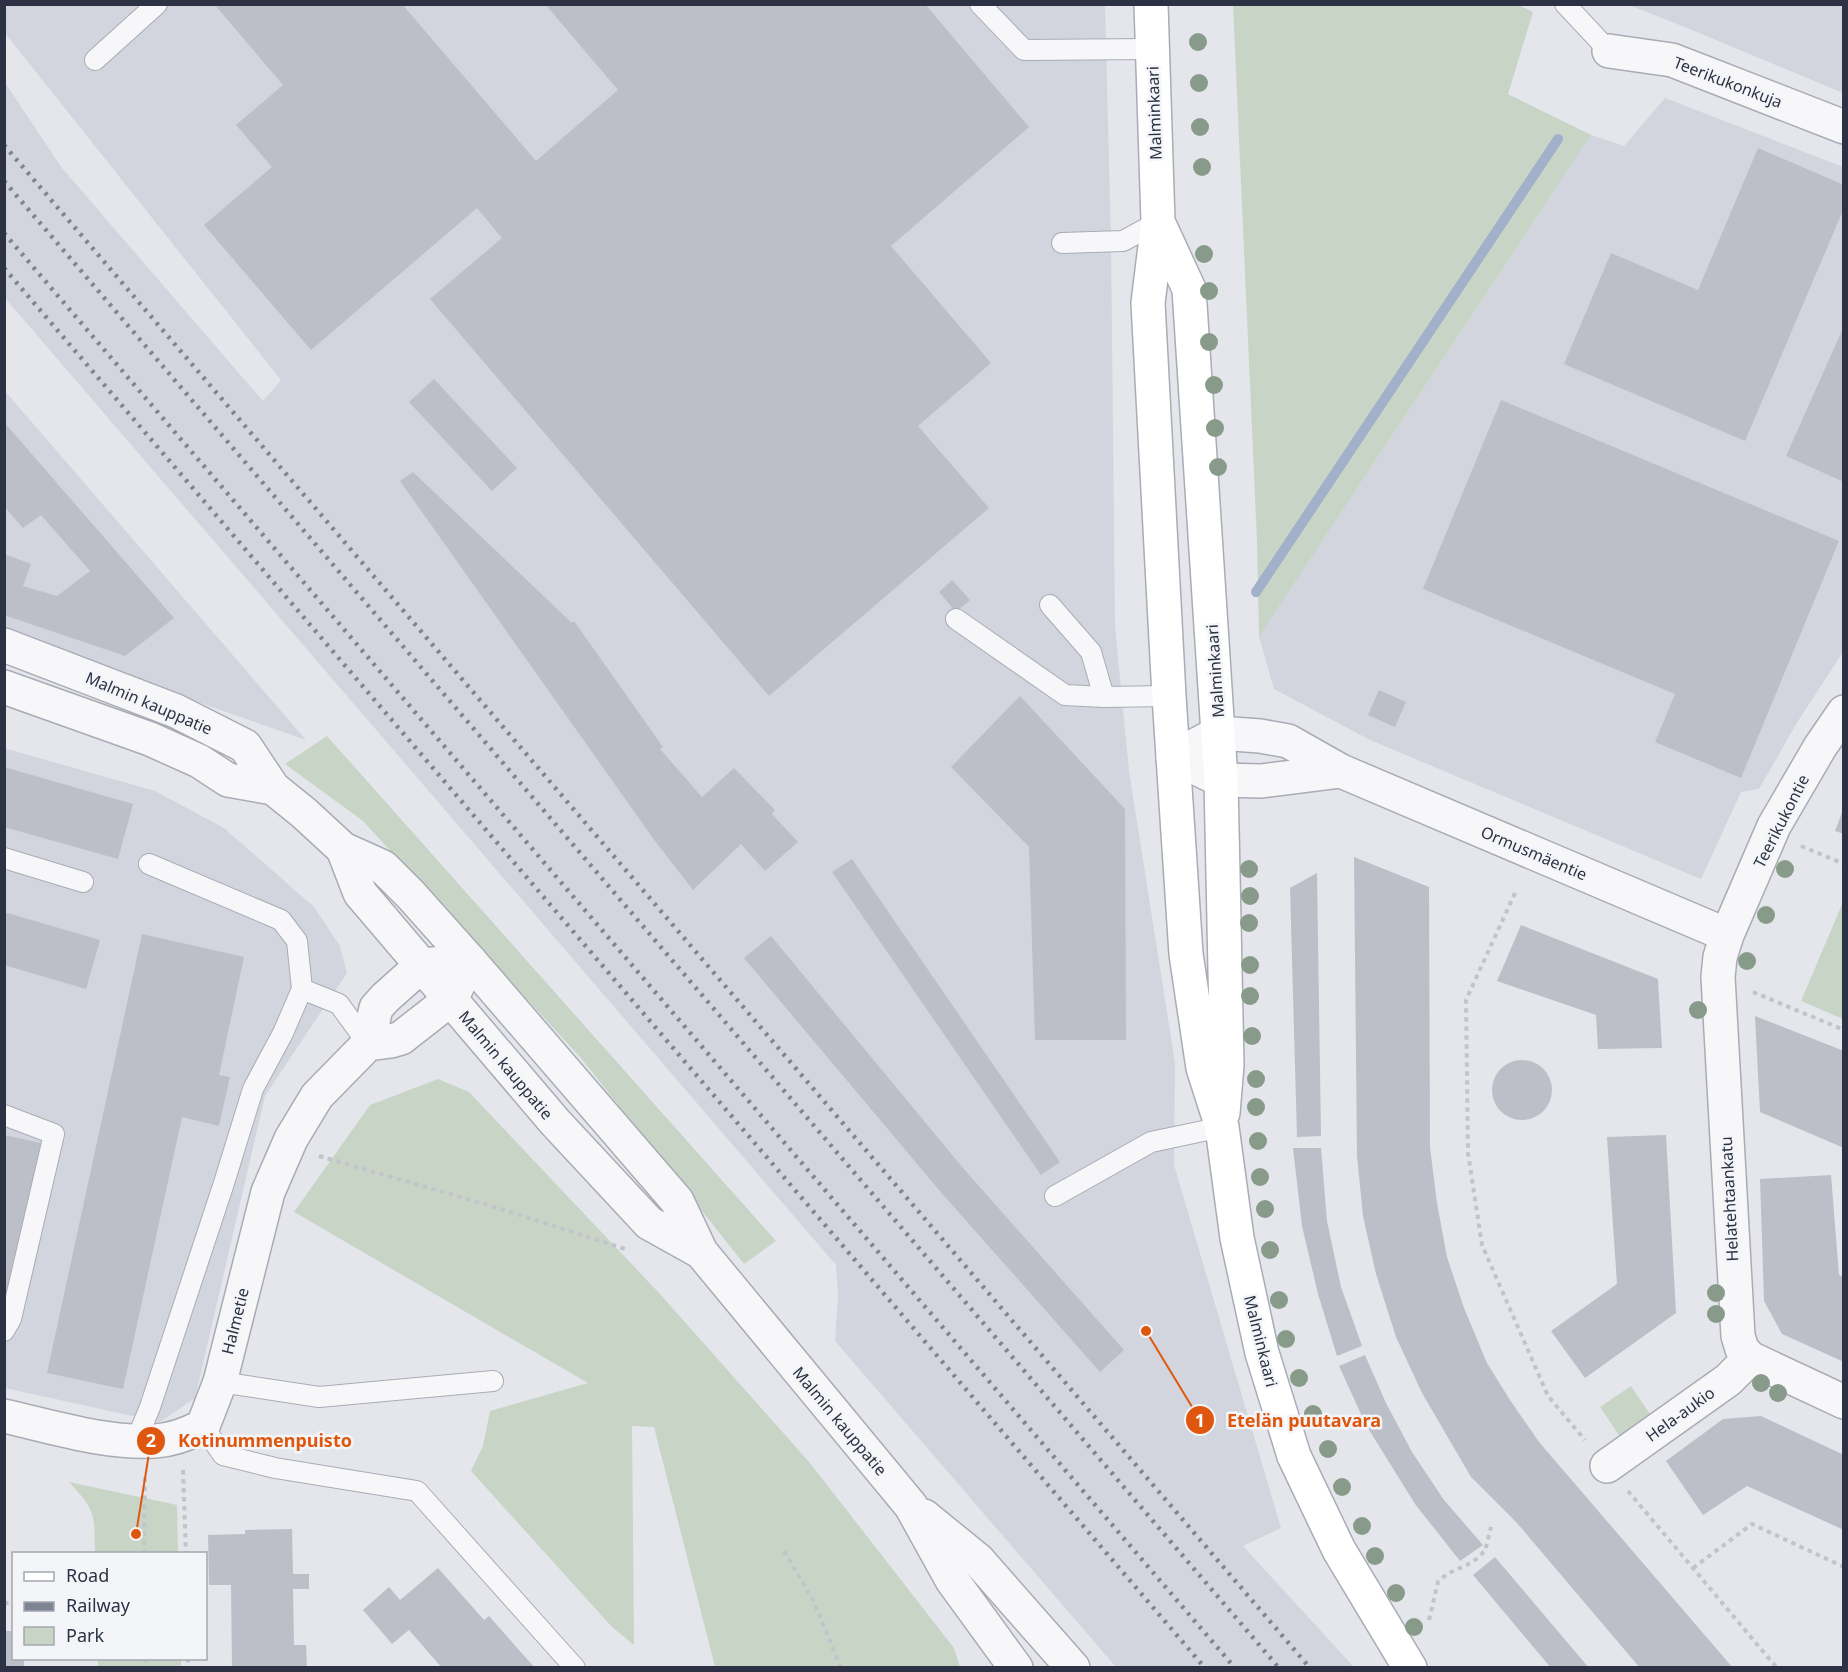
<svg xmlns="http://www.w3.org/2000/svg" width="1848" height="1672" font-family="'Noto Sans',sans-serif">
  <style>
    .built { fill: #d2d5dd }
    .green { fill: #c8d5c6 }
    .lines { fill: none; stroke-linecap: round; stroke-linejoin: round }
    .stream { stroke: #a2b0c9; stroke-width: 10 }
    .building { fill: #bcbfc8 }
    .service-casing { stroke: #a9acb5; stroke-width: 22 }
    .minor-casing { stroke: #a9acb5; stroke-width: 36 }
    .tertiary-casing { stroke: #a9acb5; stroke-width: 36 }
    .secondary-casing { stroke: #a9acb5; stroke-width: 36 }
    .path { stroke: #c2c4ca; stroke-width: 4; stroke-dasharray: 4.5 4.5; stroke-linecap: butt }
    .service { stroke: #f7f7fa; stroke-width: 20 }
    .minor { stroke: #f7f7fa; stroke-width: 33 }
    .tertiary { stroke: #f7f7fa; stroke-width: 33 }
    .secondary { stroke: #fff; stroke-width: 33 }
    .rail { stroke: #7e8494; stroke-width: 4.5; stroke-dasharray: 3 6; stroke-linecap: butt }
    .tree { fill: #889b8a }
    .labels { text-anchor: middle; stroke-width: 5; stroke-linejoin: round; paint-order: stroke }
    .street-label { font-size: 16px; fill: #2c3243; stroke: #f4f5f8 }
    .leader { fill: none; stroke: #df570f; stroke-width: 2 }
    .callout-dot { fill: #df570f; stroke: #f4f5f8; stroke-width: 2 }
    .mark-label { font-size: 18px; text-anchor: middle; font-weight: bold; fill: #fff }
    .callout-label { font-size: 18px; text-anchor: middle; font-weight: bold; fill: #df570f; stroke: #f4f5f8; stroke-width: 5; stroke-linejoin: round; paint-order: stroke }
  </style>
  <rect width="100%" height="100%" fill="#e4e6eb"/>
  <path class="built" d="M5,5H1105L1111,241L1115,626L1129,771L1175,1063L1174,1165L1281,1528L1243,1546L1354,1667H1116L835,1341L838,1294L836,1265L5,298L4,81L62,168L263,401L281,380L5,33Z
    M1629,5H1843V93L1687,28Z
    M1665,98L1843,167V652L1798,721L1759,789L1741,792L1701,879L1370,740L1274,689L1259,637L1591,135L1624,146Z
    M5,391L306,740L5,634Z
    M4,748L155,791L224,828L314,907L340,946L347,973L265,1096L195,1398L160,1422L5,1388Z"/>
  <path class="green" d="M1233,5H1518L1533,12L1508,94L1591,135L1259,637L1257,541Z
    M327,736L776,1241L744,1264L581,1058L363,821L285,764Z
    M1843,902V1019L1801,1001Z
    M438,1079L469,1092L660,1294L810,1463L954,1648L960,1667H715L654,1427L632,1426L634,1645L612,1627L471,1471L483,1446L490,1411L588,1383L294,1212L370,1105Z
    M1631,1386L1652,1417L1621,1438L1600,1407Z
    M69,1482L177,1505L178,1553H95C94,1514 97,1512 69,1482Z
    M98,1659H181V1667H98Z"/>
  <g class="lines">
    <path class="stream" d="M1256,592L1558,139"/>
  </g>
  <path class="building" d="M214,4H402L536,161L618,90L545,4H925L1029,127L891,246L991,363L918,426L989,508L769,696L430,299L502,238L477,208L311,350L204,225L272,167L236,125L283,85Z
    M1758,148L1844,185V208L1745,441L1564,364L1611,253L1698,290Z
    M1844,326V482L1786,456Z
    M434,379L517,468L492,491L409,402Z
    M1501,400L1839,541L1741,778L1655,742L1675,694L1423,589Z
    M4,422L174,618L125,656L4,615V554L31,564L23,586L57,596L90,571L41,515L23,528L4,506Z
    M413,472L572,623L574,621L663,747L660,749L702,797L734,768L775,810L772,814L798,842L765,871L741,844L693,890L655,841L400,481Z
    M952,580L970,600L956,612L939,592Z
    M1379,690L1406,702L1395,727L1368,715Z
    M1020,696L1125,809L1126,1040H1035L1029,847L951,767Z
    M4,767L133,804L118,859L4,827Z
    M1843,810H1844V834L1835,831Z
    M1354,857L1429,887L1430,1147L1437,1203L1447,1257L1464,1308L1487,1363L1510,1400L1539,1442L1733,1668H1640L1517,1523L1471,1477L1422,1393L1396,1337L1376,1274L1363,1216L1357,1156Z
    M852,859L1060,1162L1041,1175L832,872Z
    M1317,873L1321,1136L1297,1137L1290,888Z
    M4,912L100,940L86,989L4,965Z
    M1521,925L1658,979L1662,1048L1598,1049L1596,1015L1497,981Z
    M142,934L244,957L219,1075L230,1077L219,1126L182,1117L123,1389L47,1373Z
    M771,936L963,1168L1124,1350L1100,1372L939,1190L744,958Z
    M1755,1016L1844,1051V1148L1760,1112Z
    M1492 1090a30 30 0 1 1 60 0a30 30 0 1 1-60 0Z
    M4,1135L41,1143L7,1291L4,1290Z
    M1666,1135L1676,1313L1585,1378L1551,1331L1617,1284L1607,1137Z
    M1293,1148H1321L1327,1221L1341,1287L1362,1346L1337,1356L1318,1294L1302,1226Z
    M1831,1175L1839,1275L1844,1277V1362L1782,1334L1764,1301L1760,1179Z
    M1365,1355L1386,1403L1412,1452L1444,1500L1483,1545L1460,1561L1415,1504L1366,1425L1339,1366Z
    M1761,1416L1844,1455V1530L1747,1486L1703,1515L1666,1461L1723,1419Z
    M292,1529L293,1574H309V1589H293L294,1645H306L307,1668H232L231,1585H209L208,1535L245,1534V1530Z
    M1495,1557L1589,1668H1551L1473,1575Z
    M438,1568L484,1620L489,1616L535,1668H442L409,1630L392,1644L363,1610L389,1587L400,1600Z
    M4,1631H14V1659H24V1668H4Z"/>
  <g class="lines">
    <defs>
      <path id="service" d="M980,4L1024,50L1151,49
        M1565,4L1609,51
        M95,60L157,4
        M1062,243L1123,241L1158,222
        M1050,605L1091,652L1104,697
        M956,619L1065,695L1104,697L1169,696
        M4,858L83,882
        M302,989L339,1004L368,1044
        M4,1115L54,1134L11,1319L4,1331
        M1055,1196L1151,1142L1222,1127
        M220,1382L319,1397L493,1381
        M203,1426L223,1455L275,1468L417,1491L575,1668
        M136,1441L150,1407L224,1183L253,1089L283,1033L302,989L297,941L281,920L149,864"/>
      <path id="minor" d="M1609,51L1672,60L1844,127
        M1844,712L1820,747L1774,826L1727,935L1720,957L1718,977L1738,1336L1742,1349L1750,1358L1844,1402
        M1173,757L1219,733L1260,736L1288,741L1341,771L1727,935
        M1173,757L1221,780L1261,781L1341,771
        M368,1044L391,1041L401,1038L451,999L464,973
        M4,1416C53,1427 105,1444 155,1441C172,1440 188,1434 203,1426L220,1382L268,1192L291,1139L317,1096L368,1044L376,1008L385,998L422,965L470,961
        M1607,1466L1728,1380L1750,1358"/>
      <path id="tertiary" d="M4,645L176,711L245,746L273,788L304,813L343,849L383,867L411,895L470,961L677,1201L701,1252L911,1506L952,1580L1016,1668
        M4,687L150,739L199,761L228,780L273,788
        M343,849L360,893L555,1122L649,1223L701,1252
        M924,1516L978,1560L1073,1668"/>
      <path id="secondary" d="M1151,4L1158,222L1148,303L1169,696L1186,954L1203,1068L1222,1127L1237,1238L1262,1353L1294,1456L1339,1550L1410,1668
        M1158,222L1189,289L1221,780L1227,1065L1223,1113"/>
    </defs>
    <use href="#service" class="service-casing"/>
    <use href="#minor" class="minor-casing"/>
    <use href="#tertiary" class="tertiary-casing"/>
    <use href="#secondary" class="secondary-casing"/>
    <path class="path" d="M1801,846L1844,864
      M1515,893L1466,1000L1468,1153L1482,1245L1548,1396L1585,1440
      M1753,992L1844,1030
      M319,1156L498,1208L625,1249
      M183,1470L186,1554
      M1628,1491L1777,1668
      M784,1551L813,1600L841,1668
      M144,1554L145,1473
      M1693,1568L1752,1524L1844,1567
      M4,1603H14
      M1429,1620L1438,1582L1447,1574L1473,1562L1485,1551L1491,1527
      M145,1658V1668
      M188,1658L189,1668"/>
    <use href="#service" class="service"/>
    <use href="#minor" class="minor"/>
    <use href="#tertiary" class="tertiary"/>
    <use href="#secondary" class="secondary"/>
    <path class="rail" d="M4,145L1310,1668
      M4,181L1279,1668
      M4,233L1235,1668
      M4,268L1205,1668"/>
  </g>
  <g class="tree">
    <circle cx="1198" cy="42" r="9"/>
    <circle cx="1199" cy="83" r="9"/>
    <circle cx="1200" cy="127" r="9"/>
    <circle cx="1202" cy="167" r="9"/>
    <circle cx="1204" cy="254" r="9"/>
    <circle cx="1209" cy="291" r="9"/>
    <circle cx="1209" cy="342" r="9"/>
    <circle cx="1214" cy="385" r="9"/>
    <circle cx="1215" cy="428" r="9"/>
    <circle cx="1218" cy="467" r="9"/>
    <circle cx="1249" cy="869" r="9"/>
    <circle cx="1785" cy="869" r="9"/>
    <circle cx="1250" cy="896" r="9"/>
    <circle cx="1766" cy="915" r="9"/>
    <circle cx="1249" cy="923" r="9"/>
    <circle cx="1747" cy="961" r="9"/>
    <circle cx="1250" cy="965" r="9"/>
    <circle cx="1250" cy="996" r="9"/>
    <circle cx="1698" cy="1010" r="9"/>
    <circle cx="1252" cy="1036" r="9"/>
    <circle cx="1256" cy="1079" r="9"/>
    <circle cx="1256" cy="1107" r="9"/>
    <circle cx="1258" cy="1141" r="9"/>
    <circle cx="1260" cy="1177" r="9"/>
    <circle cx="1265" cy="1209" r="9"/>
    <circle cx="1270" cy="1250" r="9"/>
    <circle cx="1716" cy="1293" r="9"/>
    <circle cx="1279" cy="1300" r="9"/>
    <circle cx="1716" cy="1314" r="9"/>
    <circle cx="1286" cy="1339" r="9"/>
    <circle cx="1299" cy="1378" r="9"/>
    <circle cx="1761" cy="1383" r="9"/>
    <circle cx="1778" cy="1393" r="9"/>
    <circle cx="1313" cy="1414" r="9"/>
    <circle cx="1328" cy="1449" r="9"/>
    <circle cx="1342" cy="1487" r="9"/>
    <circle cx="1362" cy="1526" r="9"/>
    <circle cx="1375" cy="1556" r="9"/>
    <circle cx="1396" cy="1593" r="9"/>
    <circle cx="1414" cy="1627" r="9"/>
  </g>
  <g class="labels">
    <g class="street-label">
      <text transform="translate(1728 82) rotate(21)" y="6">Teerikukonkuja</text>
      <text transform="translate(1154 113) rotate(-92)" y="6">Malminkaari</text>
      <text transform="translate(1215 671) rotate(-94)" y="6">Malminkaari</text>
      <text transform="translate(149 703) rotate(23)" y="6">Malmin kauppatie</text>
      <text transform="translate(1781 821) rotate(-63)" y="6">Teerikukontie</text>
      <text transform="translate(1534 853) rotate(23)" y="6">Ormusmäentie</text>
      <text transform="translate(506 1065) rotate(50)" y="6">Malmin kauppatie</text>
      <text transform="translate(1729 1199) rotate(-93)" y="6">Helatehtaankatu</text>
      <text transform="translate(235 1321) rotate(-76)" y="6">Halmetie</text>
      <text transform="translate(1261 1341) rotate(76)" y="6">Malminkaari</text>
      <text transform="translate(1680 1414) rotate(-36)" y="6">Hela-aukio</text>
      <text transform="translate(840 1421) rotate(50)" y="6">Malmin kauppatie</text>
    </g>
  </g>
  <path class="leader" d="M1146 1331L1200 1420M136 1534L151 1441"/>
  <g class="callout-dot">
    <circle cx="1146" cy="1331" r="6"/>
    <circle cx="136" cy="1534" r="6"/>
    <circle cx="1200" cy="1420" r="15"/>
    <circle cx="151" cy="1441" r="15"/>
  </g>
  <g class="mark-label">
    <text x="1200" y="1427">1</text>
    <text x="151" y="1447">2</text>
  </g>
  <g class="callout-label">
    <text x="1304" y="1427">Etelän puutavara</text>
    <text x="265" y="1447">Kotinummenpuisto</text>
  </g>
  <rect width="1848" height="1672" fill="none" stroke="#2c3243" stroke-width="12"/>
  <rect x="12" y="1552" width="195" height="108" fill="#f4f5f8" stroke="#a4a7b0" stroke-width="1.5"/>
  <rect x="24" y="1572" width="30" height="9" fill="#ffffff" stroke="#a4a7b0" stroke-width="1.5"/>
  <text x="66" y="1582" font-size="18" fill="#2c3243">Road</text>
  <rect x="24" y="1602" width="30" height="9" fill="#7e8494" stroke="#a4a7b0" stroke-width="1.5"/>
  <text x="66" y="1612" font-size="18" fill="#2c3243">Railway</text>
  <rect x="24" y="1627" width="30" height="18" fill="#c8d5c6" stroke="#a4a7b0" stroke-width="1.5"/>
  <text x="66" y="1642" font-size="18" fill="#2c3243">Park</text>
</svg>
